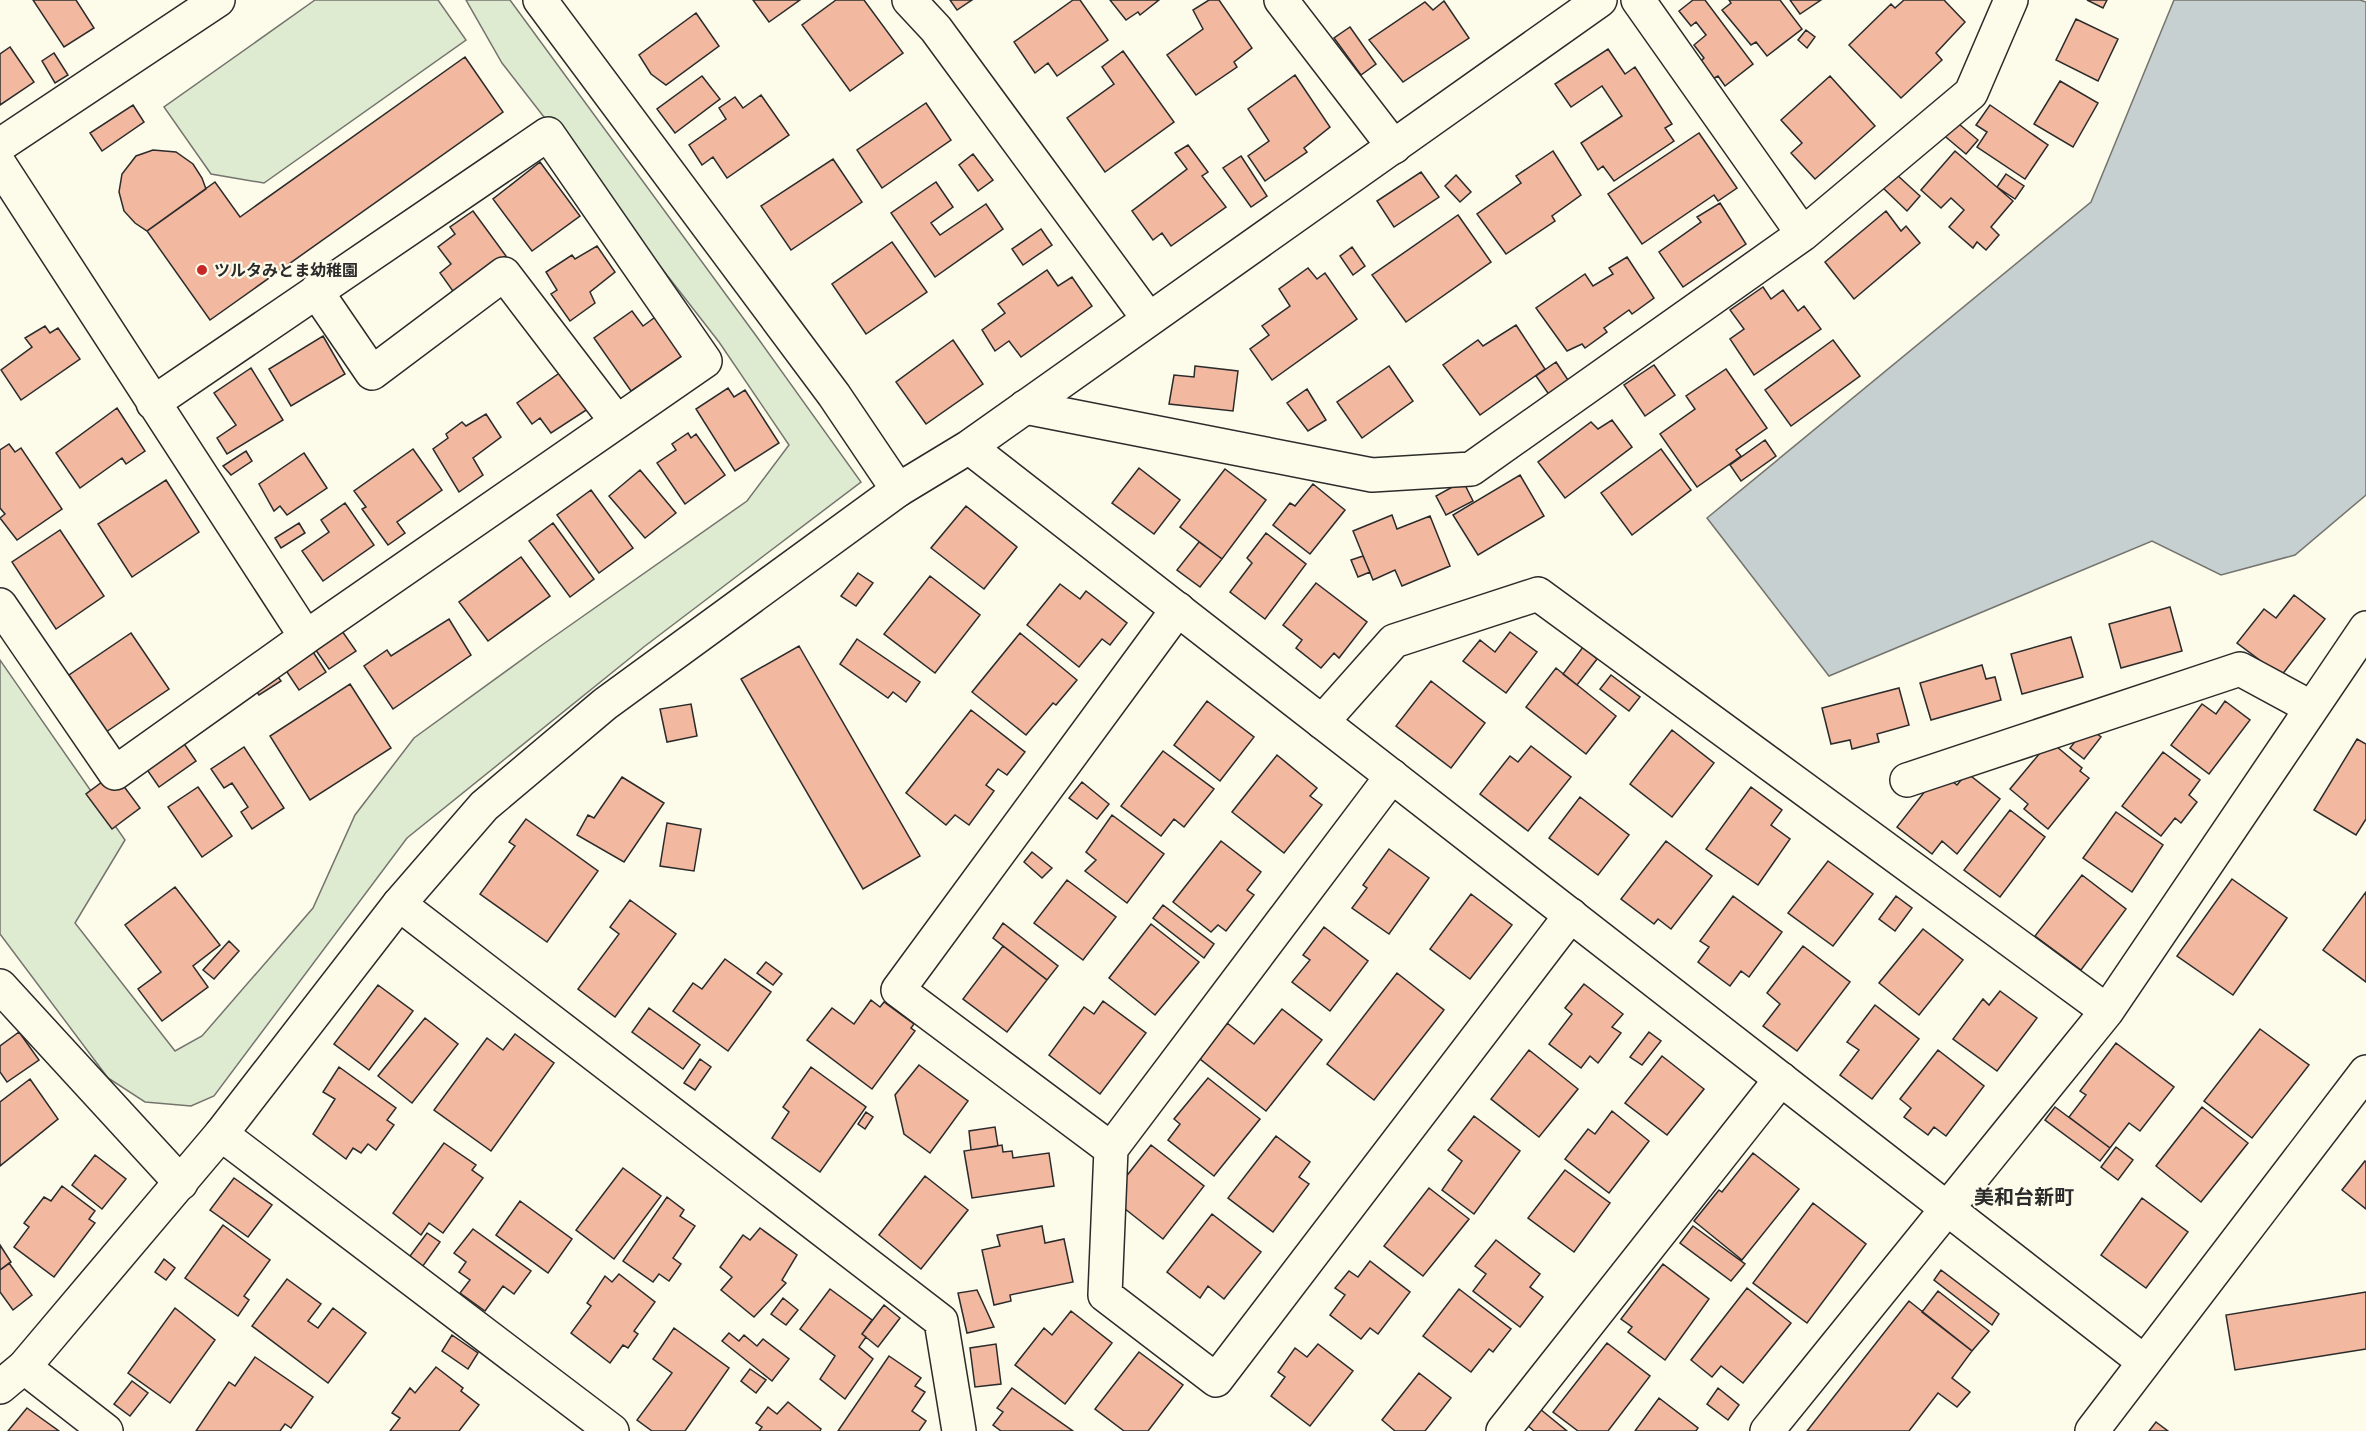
<svg xmlns="http://www.w3.org/2000/svg" width="2366" height="1431" font-family="'Nunito Sans','Noto Sans JP',sans-serif">
  <style>
    .green { fill: #deebd1; stroke: #74746e; stroke-width: 1.5 }
    .water { fill: #c7d0d0; stroke: #74746e; stroke-width: 1.5 }
    .building { fill: #f2b8a0; stroke: #2b2b2b; stroke-width: 1.5 }
    .lines { fill: none; stroke-linecap: round; stroke-linejoin: round }
    .street-casing { stroke: #2b2b2b; stroke-width: 36 }
    .secondary-casing { stroke: #2b2b2b; stroke-width: 36 }
    .street { stroke: #fdfbea; stroke-width: 33 }
    .secondary { stroke: #fdfbea; stroke-width: 33 }
    .poi-dot { fill: #c62828; stroke: #fdfbea; stroke-width: 2 }
    .labels { text-anchor: middle; stroke-width: 4.5; stroke-linejoin: round; paint-order: stroke }
    .poi-label { font-size: 16px; font-weight: bold; fill: #2b2b2b; stroke: #fdfbea; text-anchor: start }
    .quarter-label { font-size: 20px; font-weight: bold; fill: #2b2b2b; stroke: #fdfbea }
  </style>
  <rect width="100%" height="100%" fill="#fdfbea"/>
  <path class="green" d="M315,0H438L466,40L264,183L211,174L164,107Z
    M466,0H510L757,337L861,482L645,646L407,838L214,1096L191,1106L145,1102L108,1078L0,934V660L125,840L75,923L175,1051L202,1036L313,908L355,815L414,738L542,645L747,501L789,445L719,342L502,63Z"/>
  <path class="water" d="M2174,0H2360L2366,2V495L2295,555L2221,575L2152,541L1829,676L1707,518L2091,202Z"/>
  <path class="building" d="M33,0H76L94,28L64,47Z
    M753,0H800L769,22Z
    M836,0H864L903,53L850,91L802,25Z
    M950,0H972L957,10Z
    M1073,0H1080L1108,40L1057,76L1048,63L1035,73L1014,42Z
    M1110,0H1159L1140,15L1138,12L1126,20Z
    M1209,0H1219L1252,48L1234,62L1237,67L1196,95L1167,55L1203,29L1193,10Z
    M1693,0H1705L1753,64L1725,86L1718,76L1711,80L1699,63L1704,58L1694,45L1706,35L1696,22L1691,26L1679,11Z
    M1729,0H1780L1802,29L1767,56L1756,42L1751,45L1722,10L1731,3Z
    M1790,0H1821L1800,14Z
    M1904,0H1944L1965,22L1936,53L1942,60L1901,98L1849,45L1891,4L1895,8Z
    M2087,0H2107L2103,8Z
    M1444,1L1469,38L1403,82L1369,40L1425,2L1433,10Z
    M696,13L719,46L666,85L651,74L639,55Z
    M2076,19L2118,39L2098,81L2056,60Z
    M1350,27L1376,64L1361,75L1334,38Z
    M1806,30L1815,37L1807,48L1798,40Z
    M10,47L34,82L0,105V54Z
    M1608,49L1625,74L1635,67L1672,124L1665,128L1674,141L1614,181L1603,166L1598,170L1581,143L1622,116L1602,86L1571,107L1555,84Z
    M1123,51L1174,122L1105,172L1067,118L1114,84L1102,67Z
    M54,53L68,75L55,83L42,61Z
    M465,57L503,112L210,320L147,231L215,182L240,217Z
    M1295,75L1330,127L1304,148L1307,152L1265,181L1248,156L1269,141L1248,109Z
    M702,76L720,99L675,133L657,109Z
    M1830,76L1875,126L1815,179L1791,153L1802,143L1781,120Z
    M2060,81L2098,103L2073,147L2034,124Z
    M761,95L789,135L727,178L713,157L702,165L689,145L726,119L719,108L735,97L743,108Z
    M926,103L951,140L882,188L857,150Z
    M133,105L144,122L102,151L90,133Z
    M1990,105L2048,145L2025,179L1977,147L1987,132L1976,125Z
    M1953,119L1978,140L1966,154L1941,133Z
    M1699,133L1737,188L1718,201L1714,195L1642,244L1608,194Z
    M1188,145L1208,172L1202,176L1226,207L1171,246L1162,233L1153,240L1132,211L1187,169L1175,153Z
    M153,150L176,152L193,164L202,178L206,189L147,231L135,223L124,211L119,192L122,174L136,156Z
    M1553,151L1581,195L1552,216L1555,221L1506,254L1477,214L1521,183L1516,176Z
    M1955,151L2013,201L1991,227L1999,235L1986,250L1977,242L1973,248L1949,227L1964,210L1951,198L1941,208L1921,190Z
    M973,154L993,180L978,191L959,165Z
    M1241,156L1267,196L1251,207L1223,168Z
    M833,159L862,202L791,250L761,206Z
    M540,162L580,216L532,251L493,199Z
    M1421,172L1439,197L1394,227L1377,201Z
    M1896,174L1920,196L1907,211L1883,188Z
    M2006,174L2024,186L2015,199L1997,187Z
    M1456,175L1471,192L1460,202L1445,186Z
    M936,182L953,207L931,223L940,235L986,204L1003,229L935,277L891,213Z
    M1720,203L1746,244L1683,287L1659,252L1701,222L1697,217Z
    M473,211L506,256L455,294L440,273L451,264L438,247L455,234L450,227Z
    M1886,211L1901,231L1906,226L1920,243L1854,299L1825,262Z
    M1458,215L1491,262L1406,322L1372,275Z
    M1041,229L1052,245L1023,265L1012,249Z
    M892,242L927,292L866,334L832,284Z
    M597,246L615,272L590,292L595,303L570,321L551,294L557,290L546,272L572,255L575,259Z
    M1352,247L1365,266L1353,275L1340,256Z
    M1627,257L1654,298L1632,314L1629,310L1604,328L1607,332L1585,348L1582,344L1567,351L1536,308L1585,274L1593,286L1613,274L1609,268Z
    M1308,268L1317,279L1325,273L1357,319L1272,380L1250,349L1269,335L1262,326L1290,306L1279,289Z
    M1047,270L1058,286L1072,277L1092,306L1021,357L1009,341L995,351L982,330L1005,313L998,304Z
    M1763,287L1771,299L1783,290L1798,311L1804,306L1821,329L1754,375L1730,339L1744,329L1730,310Z
    M632,311L643,326L658,315L685,354L631,391L594,338Z
    M1516,325L1545,369L1480,415L1443,365L1478,340L1483,346Z
    M45,326L50,333L58,328L80,359L21,400L1,370L32,347L25,338Z
    M323,336L345,374L291,406L269,369Z
    M953,340L983,384L926,424L896,382Z
    M1833,340L1860,376L1791,426L1765,390Z
    M1556,362L1570,383L1550,396L1536,376Z
    M1654,365L1675,395L1645,416L1624,385Z
    M1195,366L1238,371L1233,411L1169,404L1174,375L1194,377Z
    M1389,366L1413,401L1362,438L1337,402Z
    M568,367L594,405L551,433L540,418L532,424L517,403Z
    M251,368L283,420L227,454L217,438L236,425L214,393Z
    M1726,369L1767,428L1736,450L1741,456L1697,487L1660,434L1695,409L1686,396Z
    M728,388L734,397L745,390L779,443L735,471L696,409Z
    M1307,389L1326,420L1308,431L1287,403Z
    M117,408L145,451L126,464L122,458L80,488L56,453Z
    M486,414L501,437L473,458L483,475L459,492L433,449L448,438L446,434L462,422L466,426Z
    M1612,420L1632,447L1565,498L1538,462L1591,422L1598,429Z
    M688,433L691,438L696,434L725,475L685,504L657,463L676,450L672,444Z
    M1765,440L1776,456L1741,481L1730,465Z
    M9,444L15,452L21,448L62,509L17,540L0,518L5,514L0,508V450Z
    M413,449L442,490L397,522L405,533L388,545L362,509L366,507L354,491Z
    M1661,449L1691,490L1632,535L1601,493Z
    M246,451L252,461L231,475L223,466Z
    M304,453L327,488L287,515L280,506L274,511L259,484Z
    M1139,468L1180,500L1154,534L1112,503Z
    M1225,469L1266,500L1222,559L1180,527Z
    M640,470L676,513L645,538L609,496Z
    M1520,475L1544,516L1478,555L1453,515Z
    M166,480L199,532L132,577L98,524Z
    M1463,481L1473,501L1446,515L1436,496Z
    M1313,484L1345,510L1310,554L1273,525L1290,503L1295,506Z
    M591,490L633,548L599,573L557,515Z
    M345,503L374,545L323,581L302,551L329,532L321,520Z
    M966,506L1017,547L984,589L931,548Z
    M1392,515L1397,529L1430,516L1450,566L1402,586L1395,570L1373,580L1353,531Z
    M299,523L305,533L281,548L275,538Z
    M553,523L594,579L570,597L529,541Z
    M60,530L104,596L56,629L12,562Z
    M1266,533L1306,564L1265,619L1230,592L1252,563L1247,558Z
    M1199,542L1222,559L1200,587L1177,570Z
    M1363,556L1370,572L1358,577L1351,560Z
    M521,557L550,596L488,641L459,602Z
    M858,573L873,583L856,606L841,596Z
    M930,576L980,615L935,673L884,634Z
    M1316,583L1367,622L1339,658L1334,653L1321,668L1296,648L1302,640L1283,625Z
    M1060,584L1080,599L1086,591L1127,623L1110,645L1102,639L1079,667L1027,625Z
    M2294,595L2325,619L2281,676L2237,643L2264,609L2276,618Z
    M2170,607L2182,651L2121,668L2109,624Z
    M449,619L471,655L393,709L364,666L387,650L391,656Z
    M335,621L356,651L329,669L308,639Z
    M1510,632L1537,652L1506,693L1463,661L1480,640L1495,652Z
    M131,633L169,689L106,732L69,675Z
    M1020,633L1077,680L1056,705L1053,703L1026,735L972,692Z
    M2071,637L2083,677L2022,694L2011,654Z
    M857,639L920,682L906,702L893,692L888,698L840,664Z
    M306,641L326,672L299,690L279,660Z
    M799,646L920,856L863,889L741,679Z
    M1583,647L1597,659L1577,685L1563,674Z
    M1982,665L1986,679L1995,677L2001,700L1931,720L1920,683Z
    M270,666L281,681L259,695L249,681Z
    M1556,668L1616,716L1586,754L1526,707Z
    M1611,675L1640,697L1629,711L1600,689Z
    M1431,681L1485,723L1451,768L1396,726Z
    M350,684L391,748L310,800L270,736Z
    M1899,688L1909,725L1877,734L1879,742L1852,749L1850,740L1831,744L1822,708Z
    M1207,701L1254,737L1220,781L1174,745Z
    M2225,701L2250,720L2209,774L2171,745L2202,704L2216,714Z
    M691,704L697,736L667,742L660,709Z
    M971,710L1025,752L1007,775L998,769L986,785L994,791L969,825L955,815L946,825L906,793Z
    M2087,726L2101,737L2084,759L2070,748Z
    M1672,730L1714,763L1672,817L1630,784Z
    M176,732L196,761L159,787L139,758Z
    M2357,739L2366,744V819L2356,835L2314,810Z
    M2050,741L2082,768L2080,771L2089,778L2048,829L2024,809L2028,804L2010,789Z
    M1531,746L1571,777L1528,831L1480,794L1510,756L1518,762Z
    M244,747L284,808L252,829L241,812L248,807L232,783L224,788L211,769Z
    M1163,751L1214,789L1184,827L1174,819L1161,836L1121,806Z
    M2163,752L2200,780L2189,795L2197,802L2181,823L2175,818L2161,836L2122,806Z
    M1277,755L1317,788L1310,796L1322,805L1284,853L1232,812Z
    M1940,772L1957,785L1967,773L2000,799L1957,854L1942,841L1932,854L1897,827Z
    M114,773L140,808L112,829L86,794Z
    M622,777L664,803L624,862L577,835L588,815L594,818Z
    M1082,782L1109,804L1097,819L1069,798Z
    M198,787L232,836L202,857L168,807Z
    M1751,787L1782,810L1771,825L1790,839L1758,885L1706,849Z
    M1580,797L1629,835L1598,875L1549,838Z
    M2010,810L2045,837L2000,897L1964,870Z
    M2116,812L2163,845L2132,892L2083,858Z
    M1112,815L1164,854L1127,903L1085,871L1096,860L1086,852Z
    M526,819L598,871L547,942L480,894L515,846L509,842Z
    M667,823L701,829L694,871L660,866Z
    M1221,841L1261,872L1247,890L1254,895L1226,931L1218,925L1211,932L1173,902Z
    M1666,841L1712,876L1671,929L1658,919L1654,924L1621,899Z
    M1389,849L1429,878L1389,934L1352,908L1367,888L1363,885Z
    M1032,852L1052,868L1042,878L1024,862Z
    M1828,861L1873,894L1833,946L1788,913Z
    M2082,875L2126,909L2081,970L2035,936Z
    M2232,879L2287,918L2233,995L2177,956Z
    M1067,880L1116,917L1083,960L1034,923Z
    M175,887L220,945L193,966L208,987L162,1021L138,989L161,972L125,925Z
    M2366,892V982L2323,950Z
    M1471,894L1512,925L1470,979L1430,949Z
    M1733,896L1782,932L1749,977L1741,971L1730,986L1698,962L1709,947L1700,941Z
    M1896,896L1912,908L1895,931L1879,919Z
    M630,900L676,934L615,1017L578,989L619,934L610,927Z
    M1163,905L1214,944L1204,958L1153,918Z
    M1003,923L1058,966L1047,980L993,938Z
    M1151,924L1199,962L1155,1015L1109,978Z
    M1324,927L1368,961L1330,1011L1292,982L1310,960L1303,955Z
    M1923,929L1963,960L1919,1015L1879,983Z
    M229,941L239,951L214,979L203,970Z
    M1003,946L1047,980L1007,1032L963,999Z
    M1803,946L1850,982L1797,1051L1763,1026L1780,1004L1767,993Z
    M725,959L771,992L728,1051L673,1011L693,983L702,989Z
    M766,962L782,974L773,985L757,973Z
    M1397,973L1444,1010L1374,1100L1327,1064Z
    M1584,984L1623,1014L1612,1027L1621,1033L1598,1063L1590,1056L1581,1068L1549,1044L1572,1014L1565,1008Z
    M378,985L413,1011L369,1070L334,1044Z
    M2000,991L2037,1018L1997,1071L1953,1039L1983,999L1989,1005Z
    M871,1000L880,1007L884,1002L914,1024L911,1028L915,1031L872,1089L807,1040L832,1008L854,1024Z
    M1103,1001L1146,1033L1100,1094L1049,1055L1084,1007L1094,1014Z
    M1875,1005L1919,1039L1872,1099L1840,1075L1859,1050L1847,1042Z
    M649,1008L700,1045L683,1069L632,1032Z
    M1282,1009L1322,1040L1266,1111L1200,1059L1227,1023L1254,1044Z
    M425,1018L458,1044L412,1103L378,1076Z
    M2260,1029L2309,1065L2252,1138L2204,1101Z
    M19,1032L39,1060L7,1082L0,1072V1046Z
    M1649,1032L1661,1041L1642,1065L1630,1057Z
    M515,1034L554,1063L491,1151L434,1110L487,1038L503,1050Z
    M2116,1043L2174,1087L2140,1131L2129,1123L2110,1148L2069,1117L2086,1095L2080,1091Z
    M1529,1050L1578,1089L1539,1137L1491,1099Z
    M1938,1050L1984,1086L1946,1136L1934,1127L1928,1135L1904,1117L1911,1108L1900,1099Z
    M1662,1056L1704,1089L1667,1135L1625,1103Z
    M700,1059L711,1067L695,1090L684,1083Z
    M919,1065L968,1101L930,1153L904,1134L895,1095Z
    M339,1067L396,1108L387,1120L394,1125L376,1150L368,1144L361,1153L353,1148L346,1159L313,1134L335,1099L323,1092Z
    M811,1067L866,1107L820,1172L772,1138L789,1112L783,1107Z
    M1208,1078L1260,1119L1214,1176L1168,1140L1180,1124L1174,1119Z
    M30,1079L58,1119L0,1166V1102Z
    M2055,1107L2110,1148L2100,1161L2045,1120Z
    M2202,1107L2248,1143L2201,1202L2156,1166Z
    M1612,1111L1649,1141L1609,1193L1565,1159L1588,1129L1595,1134Z
    M866,1112L873,1117L865,1129L858,1124Z
    M1474,1116L1520,1151L1474,1214L1442,1190L1462,1161L1448,1150Z
    M995,1127L998,1146L971,1150L969,1131Z
    M1276,1136L1310,1162L1299,1177L1309,1184L1273,1232L1228,1198Z
    M444,1143L476,1165L472,1170L483,1178L443,1233L429,1223L421,1235L393,1213Z
    M1002,1145L1003,1152L1012,1151L1013,1158L1049,1153L1054,1186L972,1198L964,1151Z
    M1151,1145L1204,1186L1163,1239L1110,1197Z
    M2116,1147L2133,1160L2118,1180L2101,1167Z
    M1753,1153L1799,1189L1742,1260L1694,1221L1719,1190L1722,1192Z
    M95,1155L126,1179L102,1209L72,1185Z
    M2365,1161L2366,1162V1209L2342,1190Z
    M623,1168L661,1196L614,1259L576,1230Z
    M1565,1170L1610,1203L1574,1252L1528,1218Z
    M925,1176L968,1210L921,1269L879,1235Z
    M234,1178L272,1205L248,1237L210,1210Z
    M62,1186L95,1211L89,1219L95,1223L54,1277L14,1247L29,1227L24,1223L44,1197L51,1201Z
    M1429,1188L1469,1219L1423,1276L1384,1246Z
    M667,1197L684,1210L680,1216L695,1226L673,1258L681,1264L669,1281L659,1274L653,1282L623,1261Z
    M2142,1198L2188,1232L2146,1288L2101,1255Z
    M520,1201L572,1239L548,1273L496,1235Z
    M1813,1203L1866,1244L1807,1323L1753,1283Z
    M1212,1214L1261,1252L1224,1299L1208,1286L1200,1298L1167,1272Z
    M223,1225L270,1260L244,1296L249,1300L238,1316L185,1278Z
    M1042,1226L1045,1243L1064,1239L1073,1282L1010,1295L1011,1301L994,1305L982,1250L1000,1246L997,1235Z
    M1693,1226L1745,1264L1731,1281L1680,1243Z
    M760,1228L797,1255L782,1280L786,1283L754,1317L721,1290L732,1277L720,1267L743,1235L750,1240Z
    M473,1229L531,1271L514,1294L503,1286L485,1311L460,1293L470,1280L459,1272L466,1262L454,1253Z
    M427,1233L440,1242L420,1270L407,1260Z
    M1496,1240L1540,1274L1530,1287L1543,1297L1520,1327L1473,1291L1486,1274L1475,1266Z
    M0,1245L11,1262L0,1270Z
    M164,1259L175,1268L166,1280L155,1272Z
    M1370,1261L1410,1292L1378,1334L1370,1328L1361,1339L1330,1315L1345,1295L1335,1288L1349,1271L1358,1277Z
    M9,1263L32,1295L13,1310L0,1292V1270Z
    M1663,1264L1709,1299L1665,1360L1628,1332L1632,1327L1621,1319Z
    M1941,1270L1999,1314L1992,1325L1934,1280Z
    M619,1274L655,1302L634,1331L638,1334L628,1348L623,1345L610,1363L571,1333L591,1306L587,1303L605,1276L612,1282Z
    M287,1279L321,1304L308,1321L318,1328L333,1308L366,1333L328,1383L252,1326Z
    M1747,1288L1791,1323L1743,1383L1721,1366L1712,1377L1691,1360Z
    M830,1289L872,1320L862,1334L866,1337L859,1347L873,1359L845,1399L820,1379L835,1356L800,1329Z
    M1459,1289L1511,1329L1493,1352L1489,1349L1471,1372L1423,1336Z
    M977,1290L994,1327L967,1333L958,1293Z
    M1938,1291L1989,1331L1972,1351L1922,1312Z
    M2366,1292V1349L2235,1370L2226,1315Z
    M783,1298L798,1310L786,1325L771,1314Z
    M1909,1301L1972,1351L1952,1378L1970,1392L1957,1407L1938,1393L1909,1431H1807Z
    M884,1305L900,1318L878,1347L862,1334Z
    M175,1308L215,1340L170,1403L128,1373Z
    M1071,1311L1112,1343L1065,1404L1015,1365L1044,1328L1052,1335Z
    M674,1328L729,1368L685,1431H652L637,1420L672,1373L653,1359Z
    M729,1333L739,1341L744,1335L757,1346L763,1339L789,1359L772,1381L722,1341Z
    M452,1335L478,1353L468,1369L442,1351Z
    M1607,1343L1650,1376L1608,1431H1578L1553,1412Z
    M996,1344L1001,1384L975,1387L970,1348Z
    M1318,1344L1353,1371L1310,1426L1271,1396L1285,1377L1278,1372L1295,1348L1307,1357Z
    M1139,1352L1183,1385L1148,1431H1124L1095,1409Z
    M889,1356L921,1378L915,1386L925,1392L912,1411L926,1421L919,1431H838Z
    M255,1357L313,1397L291,1428L285,1424L280,1431H196L229,1382L235,1386Z
    M436,1367L463,1388L461,1391L479,1405L459,1431H390L400,1418L392,1413L410,1388L415,1393Z
    M750,1369L766,1380L756,1393L741,1381Z
    M1419,1373L1451,1398L1425,1431H1395L1382,1420Z
    M132,1381L148,1393L130,1416L114,1404Z
    M1012,1388L1073,1431H1001L993,1425L1003,1412L997,1408Z
    M1718,1388L1739,1405L1728,1420L1707,1404Z
    M1659,1398L1698,1428L1696,1431H1635Z
    M788,1402L821,1429L820,1431H759L762,1427L756,1423L768,1407L777,1414Z
    M27,1408L59,1431H8Z
    M1540,1409L1567,1431H1534L1527,1425Z
    M2156,1422L2168,1431H2149Z"/>
  <g class="lines">
    <defs>
      <path id="street" d="M540,0L834,395L898,490
        M909,0L936,29L1148,318
        M1281,0L1394,147
        M1638,0L1803,234
        M0,145L218,0
        M0,165L306,637L115,773L0,605
        M316,291L372,373L504,274L617,422
        M153,403L548,134L705,361L306,637
        M1025,407L1372,475L1471,469L1803,234L1971,93L2011,0
        M1322,722L1394,641L1538,594L2107,1011
        M1392,776L1111,1149L1105,1295L1216,1380L1571,915
        M1907,780L2240,669L2312,708
        M399,904L941,1321L959,1431
        M0,986L181,1183
        M221,1134L612,1431
        M1111,1149L898,990L1178,609
        M24,1367L106,1431
        M1503,1431L1781,1079
        M1767,1431L2107,1011L2366,628"/>
      <path id="secondary" d="M969,447L2143,1361
        M0,1387L24,1367L221,1134L399,904L484,806L605,704L898,490L969,447L1600,0
        M2092,1431L2366,1072"/>
    </defs>
    <use href="#street" class="street-casing"/>
    <use href="#secondary" class="secondary-casing"/>
    <use href="#street" class="street"/>
    <use href="#secondary" class="secondary"/>
  </g>
  <circle class="poi-dot" cx="202" cy="270" r="6"/>
  <g class="labels">
    <g class="poi-label">
      <text x="214" y="276">ツルタみとま幼稚園</text>
    </g>
    <g class="quarter-label">
      <text x="2024" y="1204">美和台新町</text>
    </g>
  </g>
</svg>
